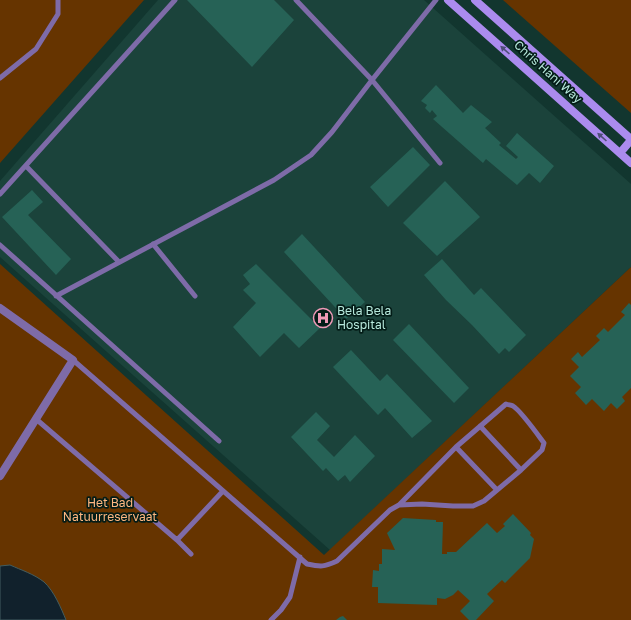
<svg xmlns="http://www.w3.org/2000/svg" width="631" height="620" font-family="'Golos Text',sans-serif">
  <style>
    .built { fill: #1b433b }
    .green { fill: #663400 }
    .water { fill: #11212c; stroke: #425d60 }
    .building { fill: #266256 }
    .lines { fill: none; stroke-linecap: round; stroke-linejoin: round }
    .service { stroke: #7e6ba8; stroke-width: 5 }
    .minor { stroke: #7e6ba8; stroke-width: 8 }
    .secondary { stroke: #ab8bee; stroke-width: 8 }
    .oneway { fill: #4f4e78 }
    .labels { text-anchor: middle; stroke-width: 3.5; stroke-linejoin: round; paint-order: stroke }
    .street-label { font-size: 12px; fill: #b6e8db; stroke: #031c17 }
    .poi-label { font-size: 12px; fill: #b6e8db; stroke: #031c17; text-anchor: start }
    .park-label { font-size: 12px; fill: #feb781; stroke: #031c17 }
  </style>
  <rect width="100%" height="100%" fill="#12362f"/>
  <path class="built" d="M158,0H424L631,184V267L330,550L0,257V181Z"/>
  <path class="green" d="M0,0H144L0,163Z
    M503,0H631V113Z
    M0,264L324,555L631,267V620H0Z"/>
  <path class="water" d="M10,565C21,570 34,574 44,582C54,591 61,608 66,620H0V566Z"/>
  <path class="building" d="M187,0H274L294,20L252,67Z
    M436,85L463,113L471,105L492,122L485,128L501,143L499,145L516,159L518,157L506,146L517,133L554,166L540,183L529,173L517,185L486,159L483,163L433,119L437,116L432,110L430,113L425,108L427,105L421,101Z
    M413,147L430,165L388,207L370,187Z
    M445,181L480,217L437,256L403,223Z
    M32,190L43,202L28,215L71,259L56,275L2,217Z
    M302,234L365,302L346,319L284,252Z
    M442,259L474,295L481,288L526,335L509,352L505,348L499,354L472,325L446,300L424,275Z
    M256,264L320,328L299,348L284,333L260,357L233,327L256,303L243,290L250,284L243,275Z
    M629,303L631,305V388L622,397L625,401L617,409L611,403L604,411L592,399L586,405L575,393L581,387L570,376L579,367L571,359L578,352L582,357L600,340L596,336L604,328L608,332L625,315L621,312Z
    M409,324L469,388L454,403L393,340Z
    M351,350L380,381L387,374L432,421L412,438L385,408L378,415L333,367Z
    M316,412L330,426L317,440L334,457L355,435L375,456L350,482L345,475L338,481L326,468L323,471L291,437Z
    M513,514L531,533L530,535L534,539L530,558L505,583L502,580L487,594L494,601L476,620H469L460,611L470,601L458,590L453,595L445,599L437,598V605L378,603V587H372L373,570L379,571V564H382V549L395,550L387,533L403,518L436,520V522H443L442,554H447V552H456L487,523L497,533L505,526L503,524Z
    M343,616L347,620H336L340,617Z"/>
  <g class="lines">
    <path class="service" d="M296,0L372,80L440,163
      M0,78L36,49L58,14V0
      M26,166L119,262
      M0,194L175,0
      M153,244L195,296
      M0,245L219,441
      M56,296L274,180L311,155L332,132L372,80L436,0
      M73,360L307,564C321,567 324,567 337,561L390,510L399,505L422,504L453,506H473L484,501L521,470L542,450L544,443C538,435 521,411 513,406C511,405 509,405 506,404L456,447L399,505
      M36,419L177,540L191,554
      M480,426L521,470
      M456,447L497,490
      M177,540L223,491
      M271,620L281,610L290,597L300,557"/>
    <path class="minor" d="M0,308L73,360L0,476"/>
    <path class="secondary" d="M448,0L631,163
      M475,0L631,139
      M620,153L631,140"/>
  </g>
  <defs><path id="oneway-solid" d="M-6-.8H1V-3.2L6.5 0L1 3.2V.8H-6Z"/></defs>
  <g class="oneway">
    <use href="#oneway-solid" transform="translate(505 50) rotate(-138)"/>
    <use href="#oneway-solid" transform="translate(602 137) rotate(-138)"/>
  </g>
  <defs>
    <symbol id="hospital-ring" viewBox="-11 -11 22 22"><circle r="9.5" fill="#031c17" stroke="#ef9ab7" stroke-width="1.5"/><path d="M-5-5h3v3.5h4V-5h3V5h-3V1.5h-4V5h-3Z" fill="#ef9ab7"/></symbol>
  </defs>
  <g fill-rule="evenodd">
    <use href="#hospital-ring" x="312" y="307" width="22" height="22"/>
  </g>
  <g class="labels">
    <g class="street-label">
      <text transform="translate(548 72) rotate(42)" y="4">Chris Hani Way</text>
    </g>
    <g class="poi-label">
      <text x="337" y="315">Bela Bela<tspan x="337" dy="14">Hospital</tspan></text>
    </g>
    <g class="park-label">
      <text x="110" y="507">Het Bad<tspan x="110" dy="14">Natuurreservaat</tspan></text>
    </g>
  </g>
</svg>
